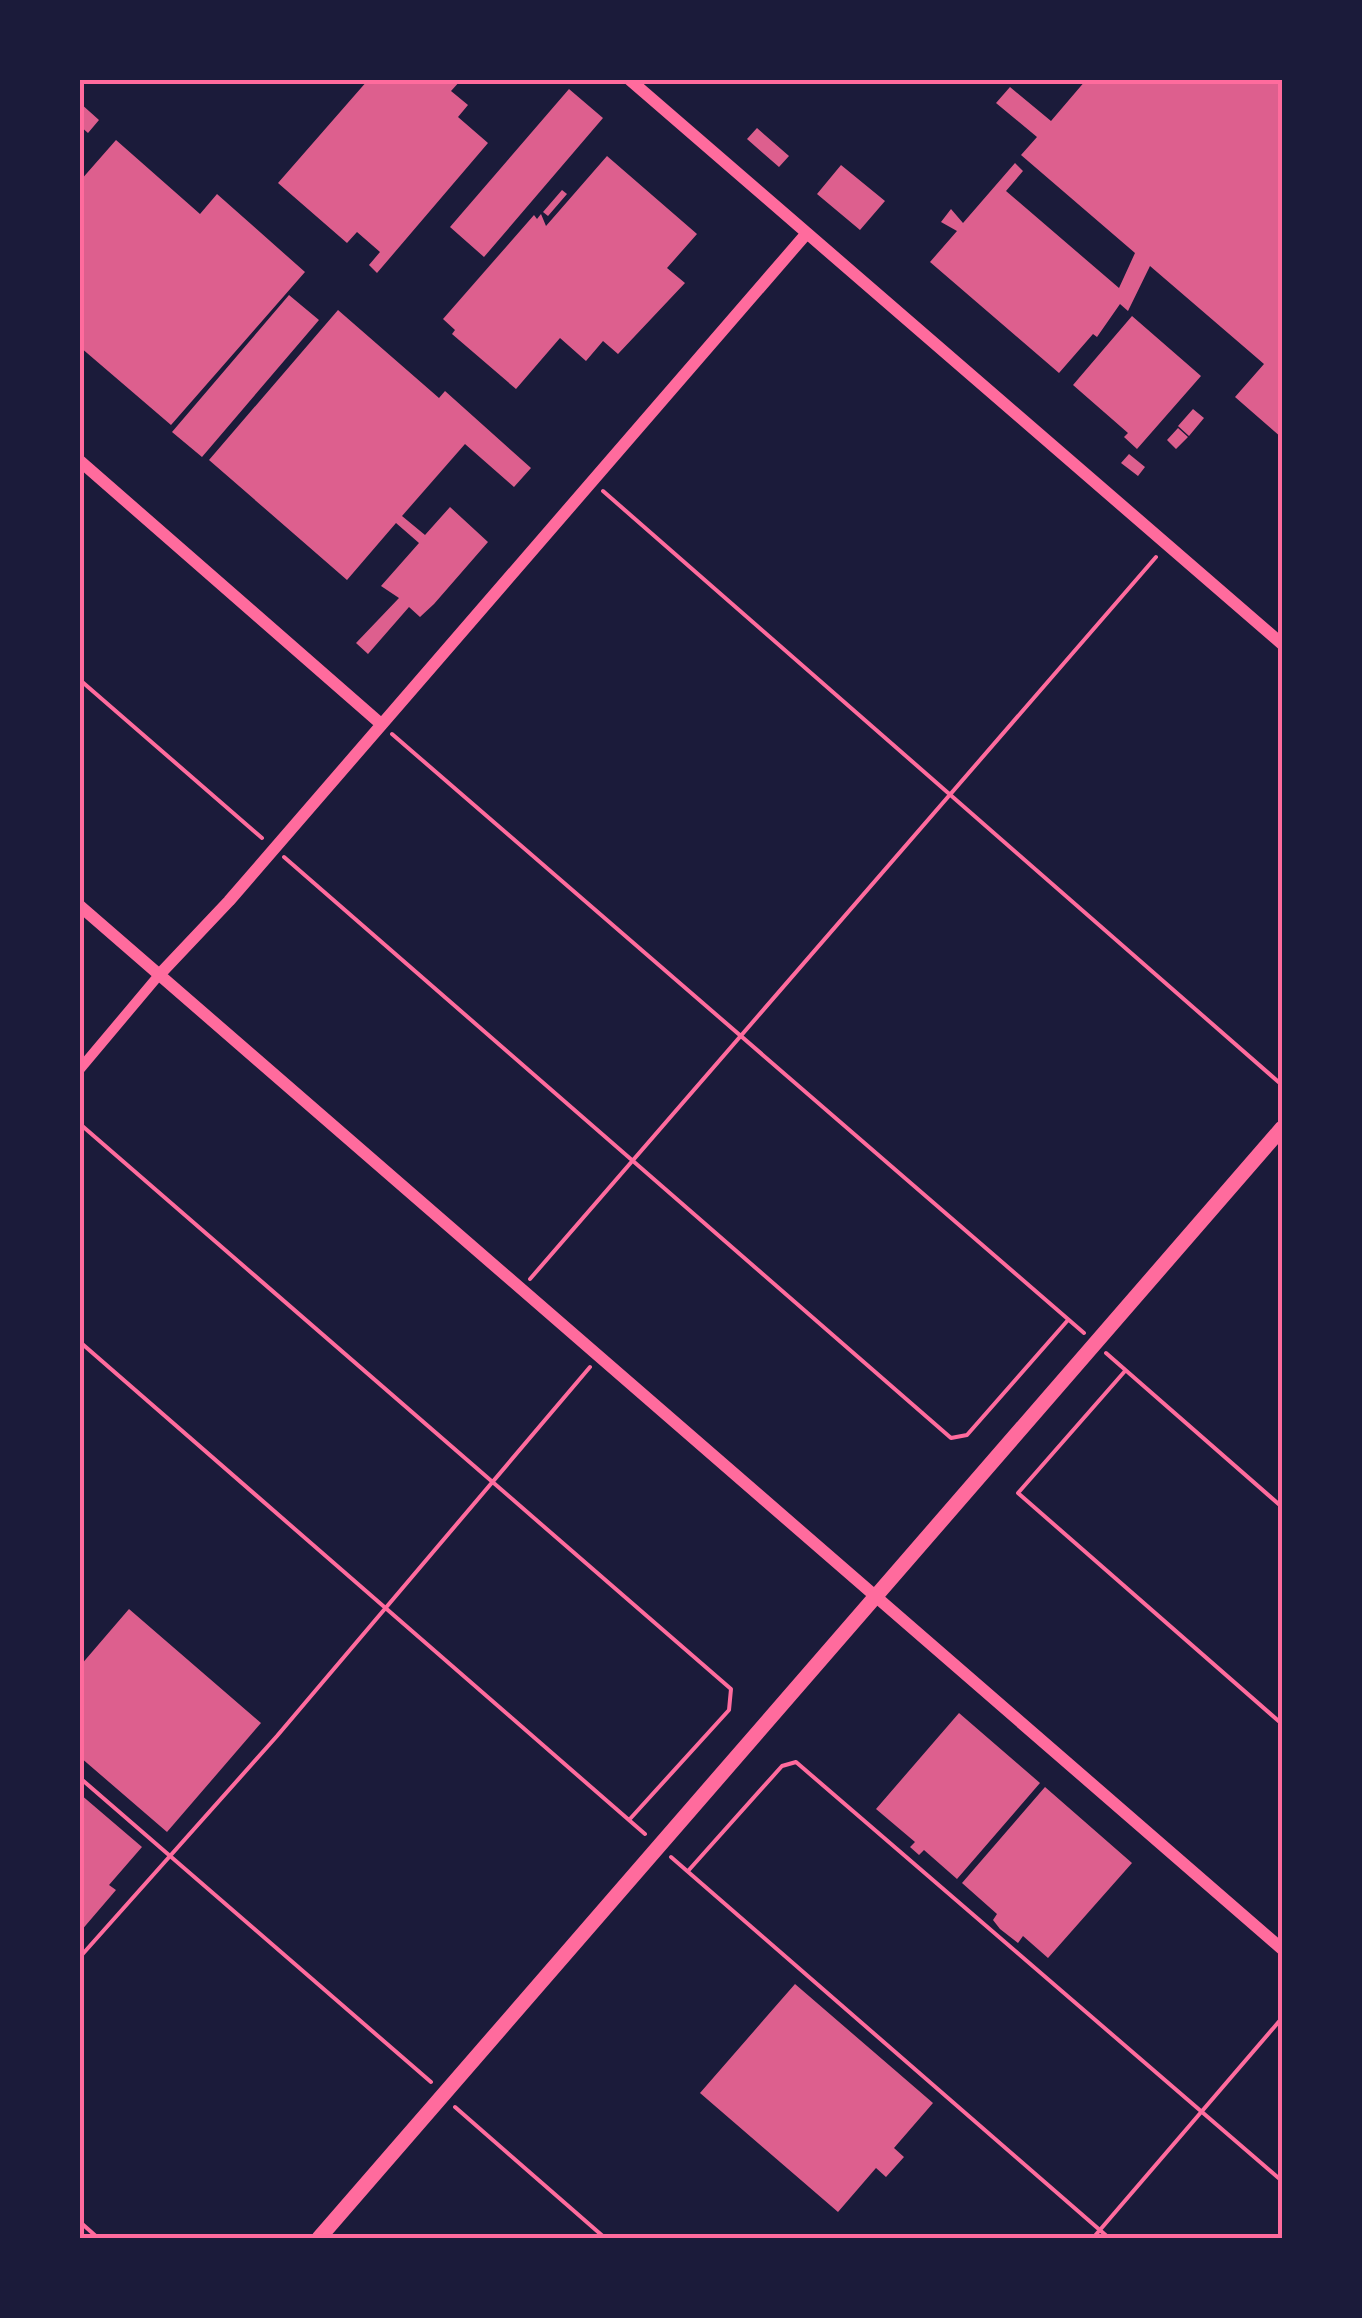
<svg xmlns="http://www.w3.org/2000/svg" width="1362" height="2318" font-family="Raleway,sans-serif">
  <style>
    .building { fill: #dd5f8e }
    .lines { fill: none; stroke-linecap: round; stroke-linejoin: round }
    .path { stroke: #ff6b9d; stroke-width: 4 }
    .minor { stroke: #ff6b9d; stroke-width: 10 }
    .tertiary { stroke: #ff6b9d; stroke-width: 12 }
    .primary { stroke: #ff6b9d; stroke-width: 15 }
    .neatline { fill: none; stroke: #ff6b9d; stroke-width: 4 }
  </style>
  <rect width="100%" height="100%" fill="#1b1b3a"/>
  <path class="building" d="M368,80H461L451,91L468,105L458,117L488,143L377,273L369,265L380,252L357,232L347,243L278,183Z
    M1086,80H1282V438L1235,397L1264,364L1150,266L1128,311L1120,304L1097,337L1093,334L1059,373L930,262L957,231L941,222L951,209L963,223L1015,163L1023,171L1006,191L1119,288L1135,253L1021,155L1037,137L996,103L1010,87L1051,121Z
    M569,89L603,118L484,257L450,227Z
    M80,103L99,120L88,133L80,126Z
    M757,128L789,156L779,167L747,139Z
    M116,140L200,214L217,194L305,272L171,425L80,347V181Z
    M607,156L697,234L667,268L685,283L618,354L603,341L586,361L560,338L516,389L452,334L455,330L443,319L534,215L537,219L541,214L546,226Z
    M841,165L885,201L860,230L817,194Z
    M562,190L567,194L548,216L543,212Z
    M289,295L319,320L202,457L172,432Z
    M338,310L439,398L445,391L531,468L514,487L465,444L402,516L425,535L450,507L488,542L434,604L420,617L409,607L368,654L356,643L399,598L381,586L419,543L396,523L347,580L209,460Z
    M1132,316L1201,376L1137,449L1124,437L1128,433L1073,385Z
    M1193,409L1204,418L1189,436L1178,426Z
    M1178,428L1188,437L1176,449L1167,440Z
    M1129,454L1145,467L1138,476L1121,463Z
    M129,1609L261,1723L167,1832L80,1757V1666Z
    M959,1713L1040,1783L957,1879L924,1850L919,1855L910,1847L915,1842L876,1809Z
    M1045,1787L1132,1863L1048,1958L1023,1936L1018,1943L1000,1929L993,1920L997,1914L962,1883Z
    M80,1794L142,1847L109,1885L116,1890L80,1932Z
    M795,1984L933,2103L894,2148L904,2157L886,2177L876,2168L838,2212L700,2093Z"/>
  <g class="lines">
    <path class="path" d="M603,491L1282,1085
      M80,680L262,838
      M392,734L1084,1333
      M284,857L951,1438L967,1435L1068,1320
      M80,1124L731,1689L729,1710L629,1820
      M530,1279L1156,557
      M80,1342L645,1834
      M1106,1353L1282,1507
      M1125,1371L1018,1493L1282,1724
      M80,1778L431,2082
      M671,1857L1109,2238
      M688,1871L782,1766L796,1762L1282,2181
      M80,1957L277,1736L590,1367
      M455,2107L605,2238
      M80,2222L98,2238
      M1093,2238L1282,2018"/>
    <path class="minor" d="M80,1069L159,975"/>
    <path class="tertiary" d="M630,80L1282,644
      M80,461L381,724
      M80,906L1282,1949
      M159,975L229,901L807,233"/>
    <path class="primary" d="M319,2238L1282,1128"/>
  </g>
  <rect width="1362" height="2318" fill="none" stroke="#1b1b3a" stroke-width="165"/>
  <rect x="82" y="82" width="1198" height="2154" class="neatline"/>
</svg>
